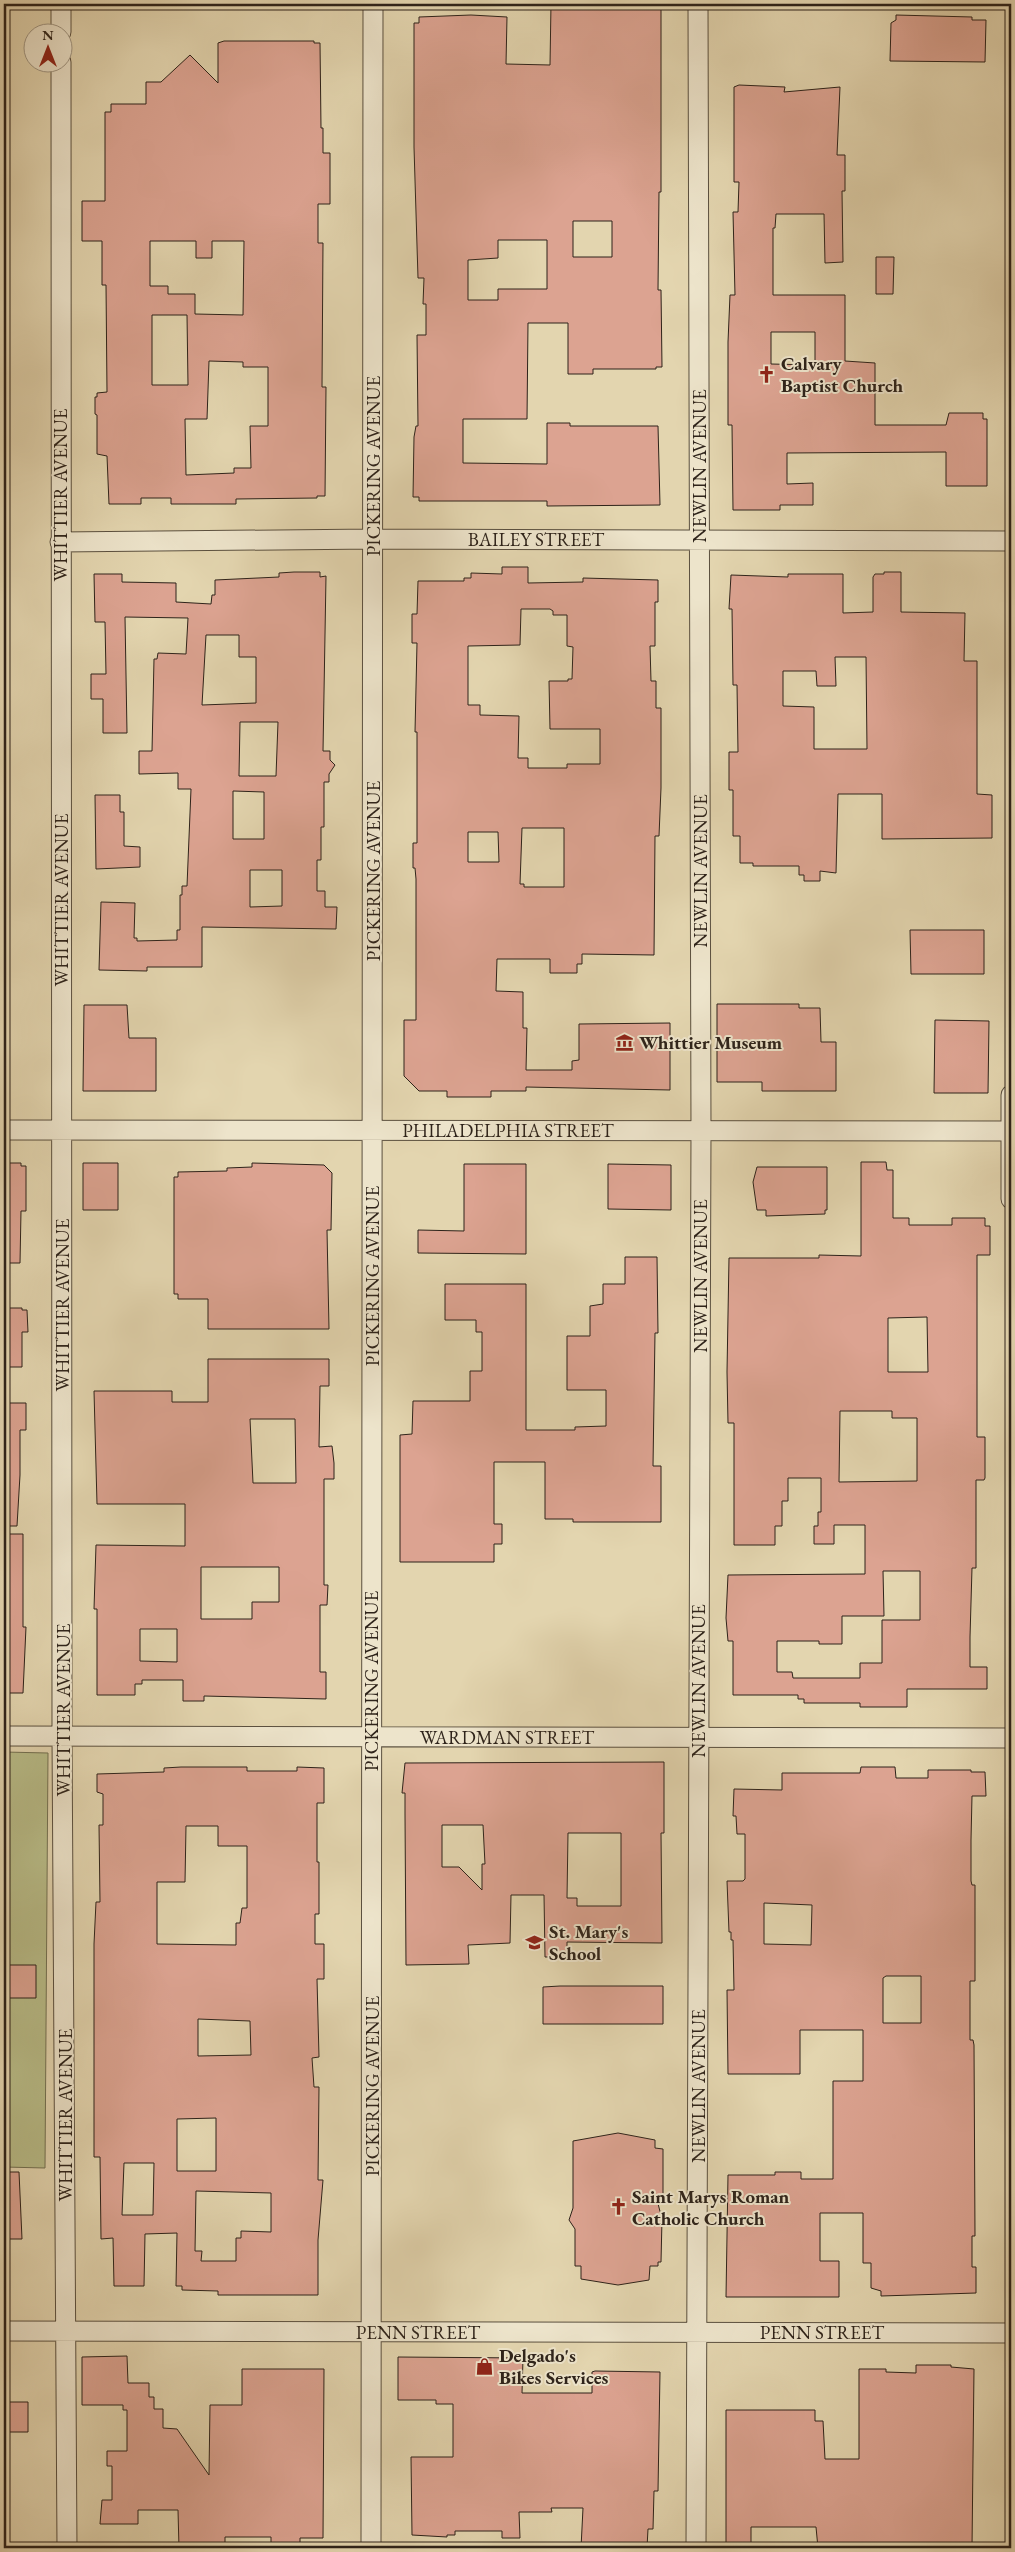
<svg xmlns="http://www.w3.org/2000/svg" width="1015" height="2552" font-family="'EB Garamond',serif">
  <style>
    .green { fill: #b8bc88; stroke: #737051 }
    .building { fill: #dca391; stroke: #2e231a; fill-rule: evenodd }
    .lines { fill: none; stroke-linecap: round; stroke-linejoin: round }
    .minor-casing { stroke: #5b503f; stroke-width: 21 }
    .minor { stroke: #ede4cb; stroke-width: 19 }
    .labels { text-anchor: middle; stroke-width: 4; stroke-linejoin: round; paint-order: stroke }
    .poi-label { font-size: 19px; font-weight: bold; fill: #2e231a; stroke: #ede4cb; text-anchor: start }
    .street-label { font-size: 19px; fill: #2e231a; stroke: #ede4cb }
  </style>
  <rect width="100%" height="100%" fill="#e3d5af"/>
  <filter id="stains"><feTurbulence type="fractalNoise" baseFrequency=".004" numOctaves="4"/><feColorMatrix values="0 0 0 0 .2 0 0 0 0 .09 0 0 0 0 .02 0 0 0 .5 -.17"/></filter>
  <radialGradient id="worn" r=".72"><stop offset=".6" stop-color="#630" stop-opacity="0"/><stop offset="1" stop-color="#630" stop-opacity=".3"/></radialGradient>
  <path class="green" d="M4,1752L48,1753L45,2168L4,2167Z"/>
  <path class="building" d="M551,4H661V192H659L658,290H661L662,367H656V369H593V374H568V323H528L527,419H463V463L547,464V423H570V426H658L660,505L547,506V501H419V497H413L414,437L416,426H418L417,335H426V304H423L424,278H418L414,147V23H419V17L471,15L507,17L506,64L550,65ZM573,221H612V257H573ZM498,240H547V289H498V300H468V260L498,258Z
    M896,15L972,17V20H986L985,62L890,61L891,23L896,20Z
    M224,41H314V43H320L321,128H323V153H330V204H318V243H323L322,387H326L325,496H317V498L236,499V504H171V498H141V504H109L107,456L97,454V415L95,414V397H97V393L107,392L106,285H102V241H82V201H105V112H111V104H146V82H161L190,55L218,83V43ZM150,241H196V258H212V241H244L243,315L195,314V294H168V286H150ZM152,315H187L188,385H152ZM209,361L243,362V367H268V426H250L251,468H234V473L186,475L185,419H207Z
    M739,85L785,87L784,92L840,87L837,155H845V191H842L843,262L825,263L824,214H776L775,228H773V295H845V361L875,363V425H946L949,413H983V419H987V486H946V452L787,453V484L813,483V505H780V510H733L732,425H728V342L730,295H735L733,212H738L739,182H734V87ZM771,332H815V365L771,364Z
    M876,257H894L893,294H876Z
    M502,567H528V583L583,582V578L658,580V602H655V646H650L651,681H656V708H661V788L659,836H655L654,955L582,954V964H577V973H550V959H497L496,991L523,992V1028H527L526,1070H572V1061L579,1060V1024L670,1023V1090L526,1087V1091H491V1097H447V1091H419L404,1076V1020H416V879L415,868H413V843H417V732H415L417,643H412V614H417L418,581H464V578H471V573L502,574ZM521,609H550L553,611V615H567V646L573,647L572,679H568V681H549L550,729H600V764H567V768H528V758H518L519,716L480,715V705H468V646L520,645ZM522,828H564V887H524V884H520ZM468,832H498L499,862H468Z
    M294,572H320V577L326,576L323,751H330V760L335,765L329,774V782H324V827H321V860H317V891H325V907H337L336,929L202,927V967H147V971L99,970L101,902L135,903L134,938H137V941L177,940V930H180V895H182V886H187L191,789H178V773L139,774V751H152L154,659H157L158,653L186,654L188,618L125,617L127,733H103V699H91V674H106L105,622H95L94,574H122V582L176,583V602L211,604L212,595H215V580L279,577V573ZM206,635H239V657H256V703L202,705ZM240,722H278L276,776H239ZM233,791L264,792V839H233ZM250,870H282V906L250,907Z
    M884,572H901V612L965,613L964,661H977V794L992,795V838L882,839V794H838L836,873L820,871V881H804V875H799V866H753V863H740V836H733V790H729V752H738L737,685H733L732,609H729L731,575L788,577V574H843V613L873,612V577L875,574H884ZM835,657H866L867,749H814V707L783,706V671H816L817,686H836Z
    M95,795H120V812H124V846L140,847V867L96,869Z
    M910,930H984V974H911Z
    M717,1004H799V1008H820L821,1042H836V1091H762V1082H717Z
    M84,1005H127L129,1038H156V1091H83Z
    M935,1020L989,1021L988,1093H934Z
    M861,1162H886L887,1170H893V1218H909V1225H952V1218H985V1226H990V1255H977V1437H985V1478L984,1480H976V1568H972L970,1637V1667H987V1689H907V1707H860V1703H804V1699H798V1695H733V1641H728L726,1618L728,1575L865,1574V1525H834V1544H814V1526H818V1512H821V1478H788V1501H782V1526H775V1545H734V1423H728L727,1372L729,1258H819V1255L861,1256ZM927,1317L928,1372H888V1318ZM840,1411H892V1418H917V1481L839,1482ZM883,1571H920V1620H882V1663H860V1678H793L792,1672H777V1641H819V1644H842V1616H884Z
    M4,1163H21V1166H26V1211H21L20,1263H4Z
    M83,1163H118V1210H83Z
    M252,1163L324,1165L332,1173L331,1230H327L329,1329H208V1299H178V1294H174V1177H178V1172L227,1171V1168L252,1167Z
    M464,1164H526V1254L418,1253V1230L464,1231Z
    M608,1164L671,1165V1210L608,1209Z
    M757,1167H827V1210H825V1214L766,1216V1210H757L753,1182Z
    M625,1257H657L658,1333H655L653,1466H661V1522H573V1519H545V1462H494V1524H502V1544H494V1562H400V1435L412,1434L413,1401H470V1371H482V1332H476V1320H445V1284H526V1430H575V1427L606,1426V1390H567V1336H590V1306L603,1304V1284H625Z
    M4,1308H22V1310H27L28,1332H22V1367H4Z
    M208,1359H329V1386H320L319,1447L332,1446L334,1463V1479H324V1585H328L327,1605H320V1672H326V1699L204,1696V1701H183V1680H142V1684H135V1695H97V1609H94L96,1545L185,1546V1504H97L94,1391H172V1402H208ZM250,1419H295L296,1483H253ZM201,1567H279V1602H252V1619H201ZM140,1629H177V1662L140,1661Z
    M4,1403H26V1430H20V1475L17,1526H4Z
    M4,1534H23V1627H26L23,1693H4Z
    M664,1762V1833H661L662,1943L567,1942V1957H545L544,1895H511L510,1943L468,1945L469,1964L406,1965L405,1814V1793H402L405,1763ZM442,1825H483L485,1864H482V1890L459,1867H442ZM568,1833H621V1906H577V1898H567Z
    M181,1767H247V1771H297V1767L324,1768V1803H317V1862H319V1914H315V1944H324V1979H317L319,2057L312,2058L314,2087H319L318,2180H323L318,2240V2295H218V2291L182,2290V2286H176L177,2233L145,2234L144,2286H114L113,2238L101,2239L100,2157H94V1944L96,1902H100L99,1825H103V1794L97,1792V1774L164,1772V1768ZM186,1826H218V1846H247V1908H242L240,1923H236V1945L157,1944V1882H185ZM198,2019L250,2021L251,2055L198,2056ZM216,2118V2171H177V2119ZM124,2163H154L153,2215H122ZM196,2191L271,2193V2232L241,2231V2238H236V2261H201L202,2251H195Z
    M861,1767H895L896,1778H928V1770H971V1772H985L986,1796H972L971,1840V1881L972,1885H975V1981H970V2040H973L974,2045L975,2236H972V2267H976V2293L881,2296V2291L871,2288V2263H863V2213H820V2261H839V2297H726L728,2175H775V2172H801V2179H833V2081H863V2030H800V2074H728L727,1990H734L733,1940H731V1932H729L727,1881H743L745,1879V1834H737L736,1816H733L734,1789L782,1790V1773H860ZM764,1903L812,1905L811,1945L764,1944ZM886,1976H921V2023H883V1978Z
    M8,1965H36V1998H8Z
    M560,1986H663V2024H543V1987Z
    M618,2133L655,2140V2148L663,2149V2196H656L662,2219L661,2262H658V2266H650L649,2280L618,2285L581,2279V2266H575V2229L569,2220L573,2208V2141Z
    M4,2172H19L22,2239H4Z
    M127,2356L128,2383H149V2397H154V2409H163V2428L177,2429L209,2475L210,2405H242V2369H324L323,2538H300V2545H271V2537H225V2548H179L178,2510H138V2524H100L102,2500H112V2466H107V2451H127V2410H123V2405H82V2357Z
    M398,2357L523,2358L522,2393H592V2372L595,2371L660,2372L658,2491H654L653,2529H648L647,2548H581L583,2508H551L552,2512H519L520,2538H502V2531H455V2535H447V2537L412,2535L411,2457H453V2404H436V2400H398Z
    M916,2365H951V2367L974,2369L972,2548H818L816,2527H751V2548H726V2410H815V2421H823L825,2459H859V2369H886V2372L916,2373Z
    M4,2402H28V2432H4Z"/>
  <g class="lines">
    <defs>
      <path id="minor" d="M61,32V4
        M61,62L62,1736L67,2548
        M60,542L373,539L1011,541
        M1011,1095V1199
        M4,1130L1011,1131
        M4,1736L1011,1738
        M4,2331L1011,2333
        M371,2548L373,4
        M696,2548L701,1131L698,4"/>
    </defs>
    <use href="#minor" class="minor-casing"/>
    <use href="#minor" class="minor"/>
  </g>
  <defs>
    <symbol id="church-bare" viewBox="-9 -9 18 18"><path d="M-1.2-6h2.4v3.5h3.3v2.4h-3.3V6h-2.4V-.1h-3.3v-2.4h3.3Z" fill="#8f2418" stroke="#ede4cb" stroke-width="2.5" paint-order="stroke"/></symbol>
    <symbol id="museum-bare" viewBox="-9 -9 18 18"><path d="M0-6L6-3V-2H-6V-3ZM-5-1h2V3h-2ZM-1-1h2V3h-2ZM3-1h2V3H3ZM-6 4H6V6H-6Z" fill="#8f2418" stroke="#ede4cb" stroke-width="2.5" paint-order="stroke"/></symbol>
    <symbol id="school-bare" viewBox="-9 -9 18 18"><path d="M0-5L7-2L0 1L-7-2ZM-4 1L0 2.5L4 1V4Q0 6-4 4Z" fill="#8f2418" stroke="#ede4cb" stroke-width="2.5" paint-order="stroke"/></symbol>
    <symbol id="shop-bare" viewBox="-9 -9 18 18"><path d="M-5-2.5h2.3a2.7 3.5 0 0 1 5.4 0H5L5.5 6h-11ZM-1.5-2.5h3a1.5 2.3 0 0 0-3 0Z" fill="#8f2418" stroke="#ede4cb" stroke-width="2.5" paint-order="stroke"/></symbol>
  </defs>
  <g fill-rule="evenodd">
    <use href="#church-bare" x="754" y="362" width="25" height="25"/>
    <use href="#museum-bare" x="612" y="1030" width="25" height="25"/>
    <use href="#school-bare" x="522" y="1930" width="25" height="25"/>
    <use href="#church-bare" x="606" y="2194" width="25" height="25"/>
    <use href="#shop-bare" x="472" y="2354" width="25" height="25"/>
  </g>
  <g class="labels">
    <g class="poi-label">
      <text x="781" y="370">Calvary<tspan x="781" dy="22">Baptist Church</tspan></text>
      <text x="639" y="1049">Whittier Museum</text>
      <text x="549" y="1938">St. Mary's<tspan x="549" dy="22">School</tspan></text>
      <text x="632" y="2203">Saint Marys Roman<tspan x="632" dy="22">Catholic Church</tspan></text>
      <text x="499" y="2362">Delgado's<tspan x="499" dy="22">Bikes Services</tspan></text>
    </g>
    <g class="street-label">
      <text transform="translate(373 466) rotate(-90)" y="7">PICKERING AVENUE</text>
      <text transform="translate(699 466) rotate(-90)" y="7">NEWLIN AVENUE</text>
      <text transform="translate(60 495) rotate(-90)" y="7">WHITTIER AVENUE</text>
      <text x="536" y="546">BAILEY STREET</text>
      <text transform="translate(373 871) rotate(-90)" y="7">PICKERING AVENUE</text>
      <text transform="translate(700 871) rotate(-90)" y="7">NEWLIN AVENUE</text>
      <text transform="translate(61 900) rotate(-90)" y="7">WHITTIER AVENUE</text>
      <text x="508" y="1137">PHILADELPHIA STREET</text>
      <text transform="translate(372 1276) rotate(-90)" y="7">PICKERING AVENUE</text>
      <text transform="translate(700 1276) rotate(-90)" y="7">NEWLIN AVENUE</text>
      <text transform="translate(62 1305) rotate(-90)" y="7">WHITTIER AVENUE</text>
      <text transform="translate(371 1681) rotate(-90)" y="7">PICKERING AVENUE</text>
      <text transform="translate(698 1681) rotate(-90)" y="7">NEWLIN AVENUE</text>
      <text transform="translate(63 1710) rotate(-90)" y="7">WHITTIER AVENUE</text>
      <text x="507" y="1744">WARDMAN STREET</text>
      <text transform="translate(372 2086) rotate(-90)" y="7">PICKERING AVENUE</text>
      <text transform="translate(698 2086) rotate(-90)" y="7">NEWLIN AVENUE</text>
      <text transform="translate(65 2115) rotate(-90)" y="7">WHITTIER AVENUE</text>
      <text x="418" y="2339">PENN STREET</text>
      <text x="822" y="2339">PENN STREET</text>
    </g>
  </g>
  <rect width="1015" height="2552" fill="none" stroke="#e3d5af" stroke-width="20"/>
  <rect x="5" y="5" width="1005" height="2542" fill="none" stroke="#2e231a" stroke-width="2.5"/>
  <rect x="10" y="10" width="995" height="2532" fill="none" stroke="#2e231a"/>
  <g transform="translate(48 48)"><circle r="24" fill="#ede4cb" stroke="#a19784"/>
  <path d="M0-4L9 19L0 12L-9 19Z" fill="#8f2418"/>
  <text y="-8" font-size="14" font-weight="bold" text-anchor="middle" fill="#2e231a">N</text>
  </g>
  <rect width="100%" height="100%" filter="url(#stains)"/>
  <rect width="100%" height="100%" fill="url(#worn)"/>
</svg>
